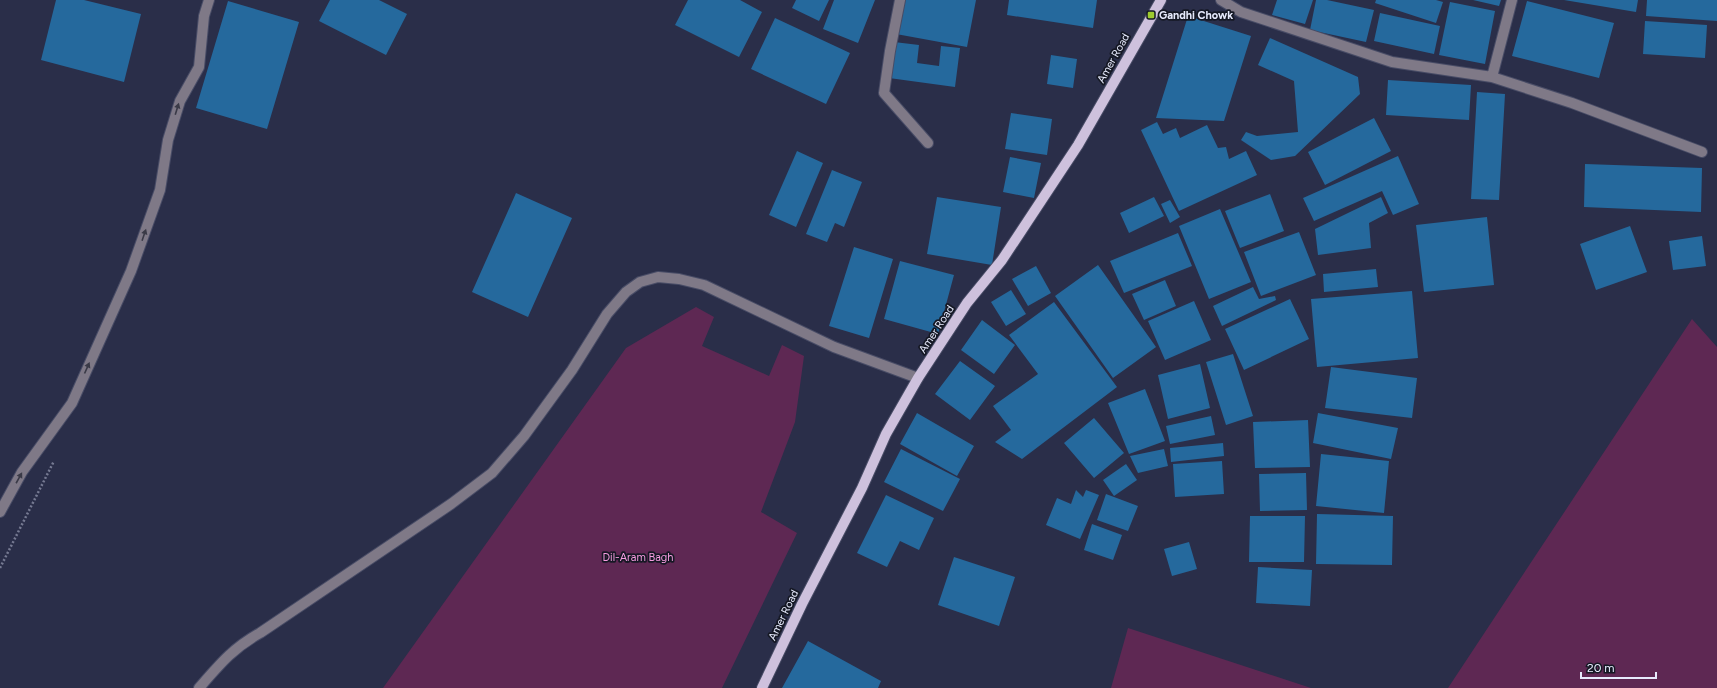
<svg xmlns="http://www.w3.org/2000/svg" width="1717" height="688" font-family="Figtree,sans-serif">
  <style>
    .green { fill: #5e2853 }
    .building { fill: #25699d }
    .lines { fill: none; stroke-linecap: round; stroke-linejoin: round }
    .minor-casing { stroke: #484c66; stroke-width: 12 }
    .major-casing { stroke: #484c66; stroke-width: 12 }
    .path { stroke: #767a92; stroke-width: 2.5; stroke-dasharray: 2 2; stroke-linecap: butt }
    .minor { stroke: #7f7987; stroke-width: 10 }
    .major { stroke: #cec1dd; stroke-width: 10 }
    .oneway { fill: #3a3a47 }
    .poi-dot { fill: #9eca2f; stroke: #151824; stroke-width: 1.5 }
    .labels { text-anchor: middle; stroke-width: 3.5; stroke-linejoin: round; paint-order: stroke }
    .poi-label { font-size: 11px; font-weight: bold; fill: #e7ebfd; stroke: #151824; text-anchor: start }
    .street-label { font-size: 11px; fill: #e7ebfd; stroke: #151824 }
    .park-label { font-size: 11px; fill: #f79de1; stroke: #151824 }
  </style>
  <rect width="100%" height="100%" fill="#2a2e49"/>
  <path class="green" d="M696,307L714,317L702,346L769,376L782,345L804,356L795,422L761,512L797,533L722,688H383L626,348Z
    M1692,319L1717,347V688H1448Z
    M1128,628L1311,688H1111Z"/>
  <path class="building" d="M56,0H84L141,14L124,82L41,60Z
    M330,0H379L407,14L386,55L319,21Z
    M688,0H740L762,12L739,57L675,25Z
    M796,0H829L819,21L792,8Z
    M834,0H875L858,43L823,29Z
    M902,0H976L967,47L896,34Z
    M1009,0H1097L1093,28L1007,15Z
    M1277,0H1313L1305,24L1272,15Z
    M1316,0H1327L1374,10L1366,42L1310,30Z
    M1376,0H1436L1443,2L1436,23L1375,3Z
    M1473,0H1501L1499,6Z
    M1564,0H1638L1636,12Z
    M1647,0H1717V21L1646,16Z
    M228,1L299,22L267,129L196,108Z
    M1527,1L1614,23L1599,78L1512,56Z
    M1450,2L1495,11L1485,64L1439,55Z
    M1380,13L1440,26L1434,54L1374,41Z
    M1188,16L1251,36L1224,121L1156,118Z
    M775,18L850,53L826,104L751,69Z
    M1645,21L1707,25L1705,58L1643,54Z
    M1270,38L1358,77L1360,94L1295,156L1271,160L1241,140L1246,132L1257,136L1298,132L1294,81L1258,65Z
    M894,42L919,45L917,63L939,66L941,46L960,48L955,87L889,78Z
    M1051,55L1077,59L1073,88L1047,84Z
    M1388,80L1471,85L1469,120L1386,115Z
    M1477,92L1505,94L1499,200L1471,199Z
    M1011,113L1052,119L1047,155L1005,149Z
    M1374,118L1391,151L1325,185L1308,152Z
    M1157,122L1163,134L1176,128L1180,138L1207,125L1218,148L1226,147L1229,159L1246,151L1257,175L1179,211L1141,130Z
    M797,151L823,163L796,227L769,215Z
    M1398,156L1419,204L1393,215L1382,191L1314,221L1303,198Z
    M1010,157L1041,163L1034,198L1003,192Z
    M1585,164L1702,168L1701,212L1584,207Z
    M832,170L862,182L844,227L835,223L827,242L806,234Z
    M516,193L572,218L528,317L472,292Z
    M1270,194L1284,231L1240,248L1225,211Z
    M937,197L1001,207L992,265L927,254Z
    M1154,197L1164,216L1129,233L1120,213Z
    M1381,197L1388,213L1369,223L1371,248L1318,255L1315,229Z
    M1170,200L1180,217L1170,223L1161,204Z
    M1220,209L1251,282L1209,299L1179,226Z
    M1487,217L1494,285L1424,292L1416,225Z
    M1630,226L1647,272L1596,290L1580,244Z
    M1299,232L1316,275L1261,296L1244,252Z
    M1178,233L1192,266L1124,293L1110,261Z
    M1702,236L1706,266L1673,270L1669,241Z
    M854,247L893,259L869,338L829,326Z
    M900,261L954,275L938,334L884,319Z
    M1098,265L1156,347L1113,378L1055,296Z
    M1036,266L1051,293L1028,306L1012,279Z
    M1376,269L1378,287L1324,292L1323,274Z
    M1165,280L1176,306L1144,320L1132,294Z
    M1253,287L1259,299L1275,296L1276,300L1222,326L1213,306Z
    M1011,290L1026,314L1006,326L991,302Z
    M1412,291L1418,358L1317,367L1311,299Z
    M1290,299L1309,339L1244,370L1225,329Z
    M1194,301L1211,340L1165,360L1148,321Z
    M1054,302L1117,387L1022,459L995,442L1011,430L993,406L1038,374L1009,335Z
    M982,320L1015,345L994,374L961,350Z
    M1233,354L1253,416L1226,425L1206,362Z
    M960,361L995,386L970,420L935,394Z
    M1200,364L1210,408L1168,419L1158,375Z
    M1331,367L1417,378L1412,418L1325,408Z
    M1145,389L1165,441L1129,454L1108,403Z
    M917,413L974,446L957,476L900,444Z
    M1318,413L1398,428L1391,459L1313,443Z
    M1211,416L1215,435L1170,444L1166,426Z
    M1094,418L1124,453L1094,478L1064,443Z
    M1308,420L1310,467L1255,468L1253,422Z
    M1223,443L1224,456L1171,462L1170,448Z
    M901,449L960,479L943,511L884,482Z
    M1164,449L1168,466L1138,473L1130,456Z
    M1321,454L1389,461L1384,513L1316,506Z
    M1222,461L1224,494L1175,497L1173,464Z
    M1126,464L1137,480L1114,496L1103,480Z
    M1306,473L1307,510L1260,511L1259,474Z
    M1076,490L1083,497L1086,490L1099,495L1080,539L1046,525L1057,498L1071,504Z
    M1106,494L1138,506L1128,531L1097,520Z
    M886,495L934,518L919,550L900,541L887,567L857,553Z
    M1317,514L1393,516L1392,565L1316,564Z
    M1250,516H1305L1304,562H1249Z
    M1092,524L1122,535L1113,560L1084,550Z
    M1189,542L1197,569L1172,576L1164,549Z
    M954,557L1015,577L999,626L938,605Z
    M1258,567L1312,570L1310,606L1256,603Z
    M808,641L881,681L878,688H782Z"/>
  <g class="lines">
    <defs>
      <path id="minor" d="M900,0L890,51L884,93L928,143
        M1221,0L1241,12L1392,62L1492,77L1572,103L1702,152
        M1492,77L1512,0
        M0,512L22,472L72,403L131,271L160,190L168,140L180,101L199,67L204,16L209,0
        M199,688C220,664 233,648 260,633L451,504L492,473L524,436L572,370L607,314L626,292L640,282L658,277L679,279L704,285L834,347L918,378"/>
      <path id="major" d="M762,688L802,604L862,488L886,434L918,378L967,303L1002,260L1078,145L1161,0"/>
    </defs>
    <use href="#minor" class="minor-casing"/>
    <use href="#major" class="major-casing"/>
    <path class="path" d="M0,568L54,461"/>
    <use href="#minor" class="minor"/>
    <use href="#major" class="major"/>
  </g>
  <defs><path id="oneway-solid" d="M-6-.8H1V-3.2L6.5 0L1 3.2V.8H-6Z"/></defs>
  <g class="oneway">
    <use href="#oneway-solid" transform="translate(177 109) rotate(-73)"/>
    <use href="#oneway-solid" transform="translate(144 235) rotate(-71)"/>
    <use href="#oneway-solid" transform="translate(87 368) rotate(-66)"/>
    <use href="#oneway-solid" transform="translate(19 478) rotate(-61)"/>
  </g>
  <rect class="poi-dot" x="1147" y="11" width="8" height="8" rx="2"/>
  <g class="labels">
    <g class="poi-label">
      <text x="1159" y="19">Gandhi Chowk</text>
    </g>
    <g class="street-label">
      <text transform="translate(1113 58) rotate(-61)" y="4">Amer Road</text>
      <text transform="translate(936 329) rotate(-57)" y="4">Amer Road</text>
      <text transform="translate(783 615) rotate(-64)" y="4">Amer Road</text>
    </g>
    <g class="park-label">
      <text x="638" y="561">Dil-Aram Bagh</text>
    </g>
  </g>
  <path d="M1581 672v6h75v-6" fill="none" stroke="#e7ebfd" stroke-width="2"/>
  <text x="1587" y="672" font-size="12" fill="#e7ebfd" stroke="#151824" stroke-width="3" paint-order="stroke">20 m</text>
</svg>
